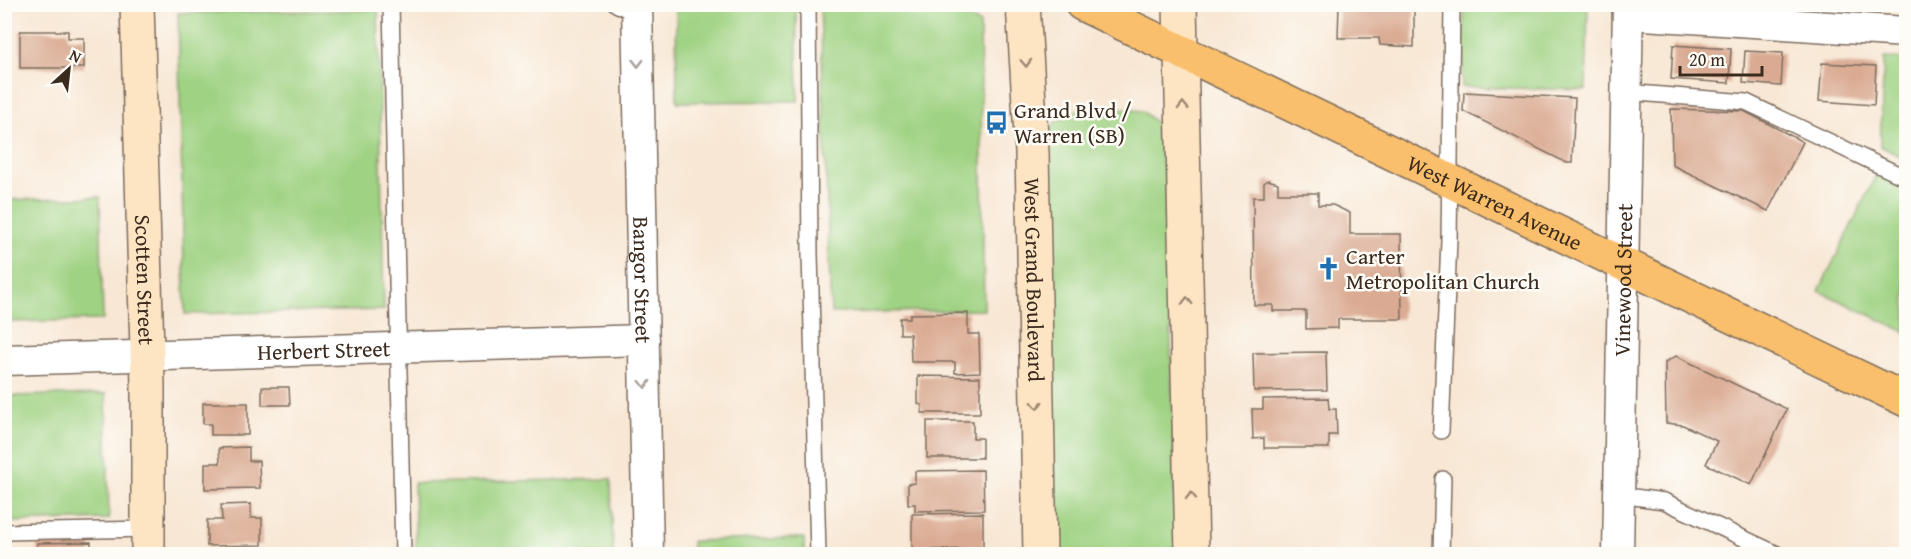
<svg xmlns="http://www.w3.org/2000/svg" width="1911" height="559" font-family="'Gentium Book Plus',serif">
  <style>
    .green { fill: #9fd282; stroke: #6d7e50; stroke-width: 1.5 }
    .building { fill: #daaa92 }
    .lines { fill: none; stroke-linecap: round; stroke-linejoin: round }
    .lane-casing { stroke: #7d6c5e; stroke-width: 18 }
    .street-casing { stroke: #7d6c5e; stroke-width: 33 }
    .secondary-casing { stroke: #7d6c5e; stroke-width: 36 }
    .primary-casing { stroke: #7d6c5e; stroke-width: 36 }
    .lane { stroke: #fff; stroke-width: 15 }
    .street { stroke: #fff; stroke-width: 30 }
    .secondary { stroke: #fde5c4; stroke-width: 33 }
    .primary { stroke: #f9bf6c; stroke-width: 33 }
    .oneway { stroke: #a79f9a }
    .oneway2 { stroke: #9c8871 }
    .labels { text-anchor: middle; stroke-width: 5; stroke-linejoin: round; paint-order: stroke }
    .poi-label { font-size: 22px; fill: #3b2a1e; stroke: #fdfcf7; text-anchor: start }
    .street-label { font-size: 22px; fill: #3b2a1e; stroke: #fdfcf7 }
  </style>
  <rect width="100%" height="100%" fill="#fdfcf7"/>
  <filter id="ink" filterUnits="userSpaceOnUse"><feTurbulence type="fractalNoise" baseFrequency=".0167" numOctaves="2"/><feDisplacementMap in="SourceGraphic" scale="12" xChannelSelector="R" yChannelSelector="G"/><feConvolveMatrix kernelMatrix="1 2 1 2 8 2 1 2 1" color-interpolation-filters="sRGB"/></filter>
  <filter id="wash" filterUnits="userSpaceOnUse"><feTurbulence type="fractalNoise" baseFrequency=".008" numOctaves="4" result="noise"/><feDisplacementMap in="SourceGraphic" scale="24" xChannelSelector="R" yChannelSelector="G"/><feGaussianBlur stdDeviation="1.35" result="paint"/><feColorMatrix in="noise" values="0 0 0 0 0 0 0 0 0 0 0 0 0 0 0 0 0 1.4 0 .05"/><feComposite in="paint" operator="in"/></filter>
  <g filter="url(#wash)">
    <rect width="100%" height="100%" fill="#f8e7d4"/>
    <path class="green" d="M676,5H796L798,101L677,102Z
      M820,5H941L980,23L984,310L831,313Z
      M1464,5H1588L1586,90L1462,87Z
      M378,10L384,310L185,314L178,13Z
      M1884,58L1906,59V159L1880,146Z
      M1102,106L1142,111L1166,131L1176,554H1053L1045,161L1051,126L1069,113Z
      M1878,171L1906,186V332L1819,291Z
      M100,197L103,320L5,322V200Z
      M106,394L109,519L5,522V396Z
      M611,479L613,554H416L414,483Z
      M804,538V554H692V541Z"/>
    <g id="blocks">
      <path class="building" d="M1339,4H1414V47L1380,45L1379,38H1338Z
        M20,31H68V38H84V68H20Z
        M1673,45L1731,49L1729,83L1671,79Z
        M1745,51L1783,53L1781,86L1743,83Z
        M1822,63L1876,66L1874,105L1819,101Z
        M1464,92L1575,98L1572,163H1567L1463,111Z
        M1671,109L1744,111L1803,142L1768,211L1672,165Z
        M1268,180L1278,183V193H1318V205H1333L1350,213V234H1401L1402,319H1338V328L1306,329V311H1273V305H1254L1253,197H1264V183Z
        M968,313V334H979L980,372L955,373V362H911L910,334H900V318H910V314Z
        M1326,352L1327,390L1254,391L1253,353Z
        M1676,356L1787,409L1751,485L1706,464L1717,441L1683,425L1666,423L1665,362Z
        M918,376L980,377V413H922V405L918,404Z
        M262,387H289L290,405H262Z
        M1328,398L1329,409H1336L1337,435H1329V448H1264V438L1253,439L1252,409H1263V399Z
        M203,403H248V435H211V424H203Z
        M927,421H973V438H982V458H927Z
        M249,447V461H259L260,488L205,489V463H220L219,448Z
        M983,470L984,510L915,511V504H908V484L915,483V471Z
        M251,504V518H262V545L207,546V520H222L221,505Z
        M983,513V549L912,550V514Z
        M91,542V554H37V543Z"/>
    </g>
  </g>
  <g filter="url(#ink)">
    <use href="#blocks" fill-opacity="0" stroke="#7d6c5e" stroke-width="1.5"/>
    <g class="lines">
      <defs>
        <path id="lane" d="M391,4L403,554
          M616,4L637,14
          M808,4L810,254L818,554
          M1626,92L1746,102L1906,178
          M1441,431L1449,240L1452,4
          M1619,495L1664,501L1777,554
          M4,532L148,529
          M1441,554L1443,479"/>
        <g id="street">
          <path id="s1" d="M637,4L648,554"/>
          <path d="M1628,14L1906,32"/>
          <path id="s2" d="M4,360L644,340"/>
          <path id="s3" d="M1618,554L1628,4"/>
        </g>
        <g id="secondary">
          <path id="s4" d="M137,4L148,385V554"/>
          <path id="s5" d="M1023,4L1032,152L1040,554"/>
          <path d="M1180,4L1192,554"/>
        </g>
        <g id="primary">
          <path id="s6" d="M1082,4L1906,400"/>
        </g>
      </defs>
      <use href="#lane" class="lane-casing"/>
      <use href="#street" class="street-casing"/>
      <use href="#secondary" class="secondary-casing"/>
      <use href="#primary" class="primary-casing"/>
      <use href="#lane" class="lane"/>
      <use href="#street" class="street"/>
      <use href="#secondary" class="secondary"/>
      <use href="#primary" class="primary"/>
    </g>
    <defs><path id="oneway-chevron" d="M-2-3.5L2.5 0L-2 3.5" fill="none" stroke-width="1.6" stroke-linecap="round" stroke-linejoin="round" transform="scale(1.5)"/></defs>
    <g class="oneway">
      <use href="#oneway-chevron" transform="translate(638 63) rotate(89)"/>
      <use href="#oneway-chevron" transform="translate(645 384) rotate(89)"/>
    </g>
    <g class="oneway2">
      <use href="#oneway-chevron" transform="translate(1026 63) rotate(87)"/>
      <use href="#oneway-chevron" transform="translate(1183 106) rotate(-91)"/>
      <use href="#oneway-chevron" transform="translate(1187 301) rotate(-91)"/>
      <use href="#oneway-chevron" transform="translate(1037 405) rotate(89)"/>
      <use href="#oneway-chevron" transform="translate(1191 496) rotate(-91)"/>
    </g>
  </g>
  <defs>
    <symbol id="bus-bare" viewBox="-9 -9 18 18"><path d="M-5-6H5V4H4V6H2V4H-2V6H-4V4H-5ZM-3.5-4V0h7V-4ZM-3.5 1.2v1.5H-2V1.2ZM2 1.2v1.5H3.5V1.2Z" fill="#1f6fb2" stroke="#fdfcf7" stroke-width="2.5" paint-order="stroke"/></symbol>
    <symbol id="church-bare" viewBox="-9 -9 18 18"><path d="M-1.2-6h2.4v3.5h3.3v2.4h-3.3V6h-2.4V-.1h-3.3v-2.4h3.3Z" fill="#1f6fb2" stroke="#fdfcf7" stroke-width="2.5" paint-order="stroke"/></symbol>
  </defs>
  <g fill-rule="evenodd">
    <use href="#bus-bare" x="980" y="106" width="33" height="33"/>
    <use href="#church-bare" x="1312" y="252" width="33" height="33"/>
  </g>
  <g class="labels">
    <g class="poi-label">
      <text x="1014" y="118">Grand Blvd /<tspan x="1014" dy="25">Warren (SB)</tspan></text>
      <text x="1346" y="264">Carter<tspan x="1346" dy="25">Metropolitan Church</tspan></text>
    </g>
    <g class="street-label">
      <text dy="8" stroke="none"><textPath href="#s6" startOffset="458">West Warren Avenue</textPath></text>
      <text dy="8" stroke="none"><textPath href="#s4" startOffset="276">Scotten Street</textPath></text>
      <text dy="8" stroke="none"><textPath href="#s5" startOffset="276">West Grand Boulevard</textPath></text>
      <text dy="8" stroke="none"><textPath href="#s3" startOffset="274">Vinewood Street</textPath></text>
      <text dy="8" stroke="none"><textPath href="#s1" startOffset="276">Bangor Street</textPath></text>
      <text dy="8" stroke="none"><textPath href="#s2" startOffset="320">Herbert Street</textPath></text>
    </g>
  </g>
  <rect width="1911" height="559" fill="none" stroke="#fdfcf7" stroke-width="24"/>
  <g transform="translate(69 69) rotate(27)" stroke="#fdfcf7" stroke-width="4.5" paint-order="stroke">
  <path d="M0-4.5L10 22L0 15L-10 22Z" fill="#3b2a1e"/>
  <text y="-9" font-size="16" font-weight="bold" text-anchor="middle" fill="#3b2a1e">N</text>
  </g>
  <path d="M1680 66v9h82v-9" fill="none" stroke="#3b2a1e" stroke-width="3"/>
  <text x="1689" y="66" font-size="18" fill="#3b2a1e" stroke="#fdfcf7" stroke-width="4.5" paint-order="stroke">20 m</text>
</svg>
